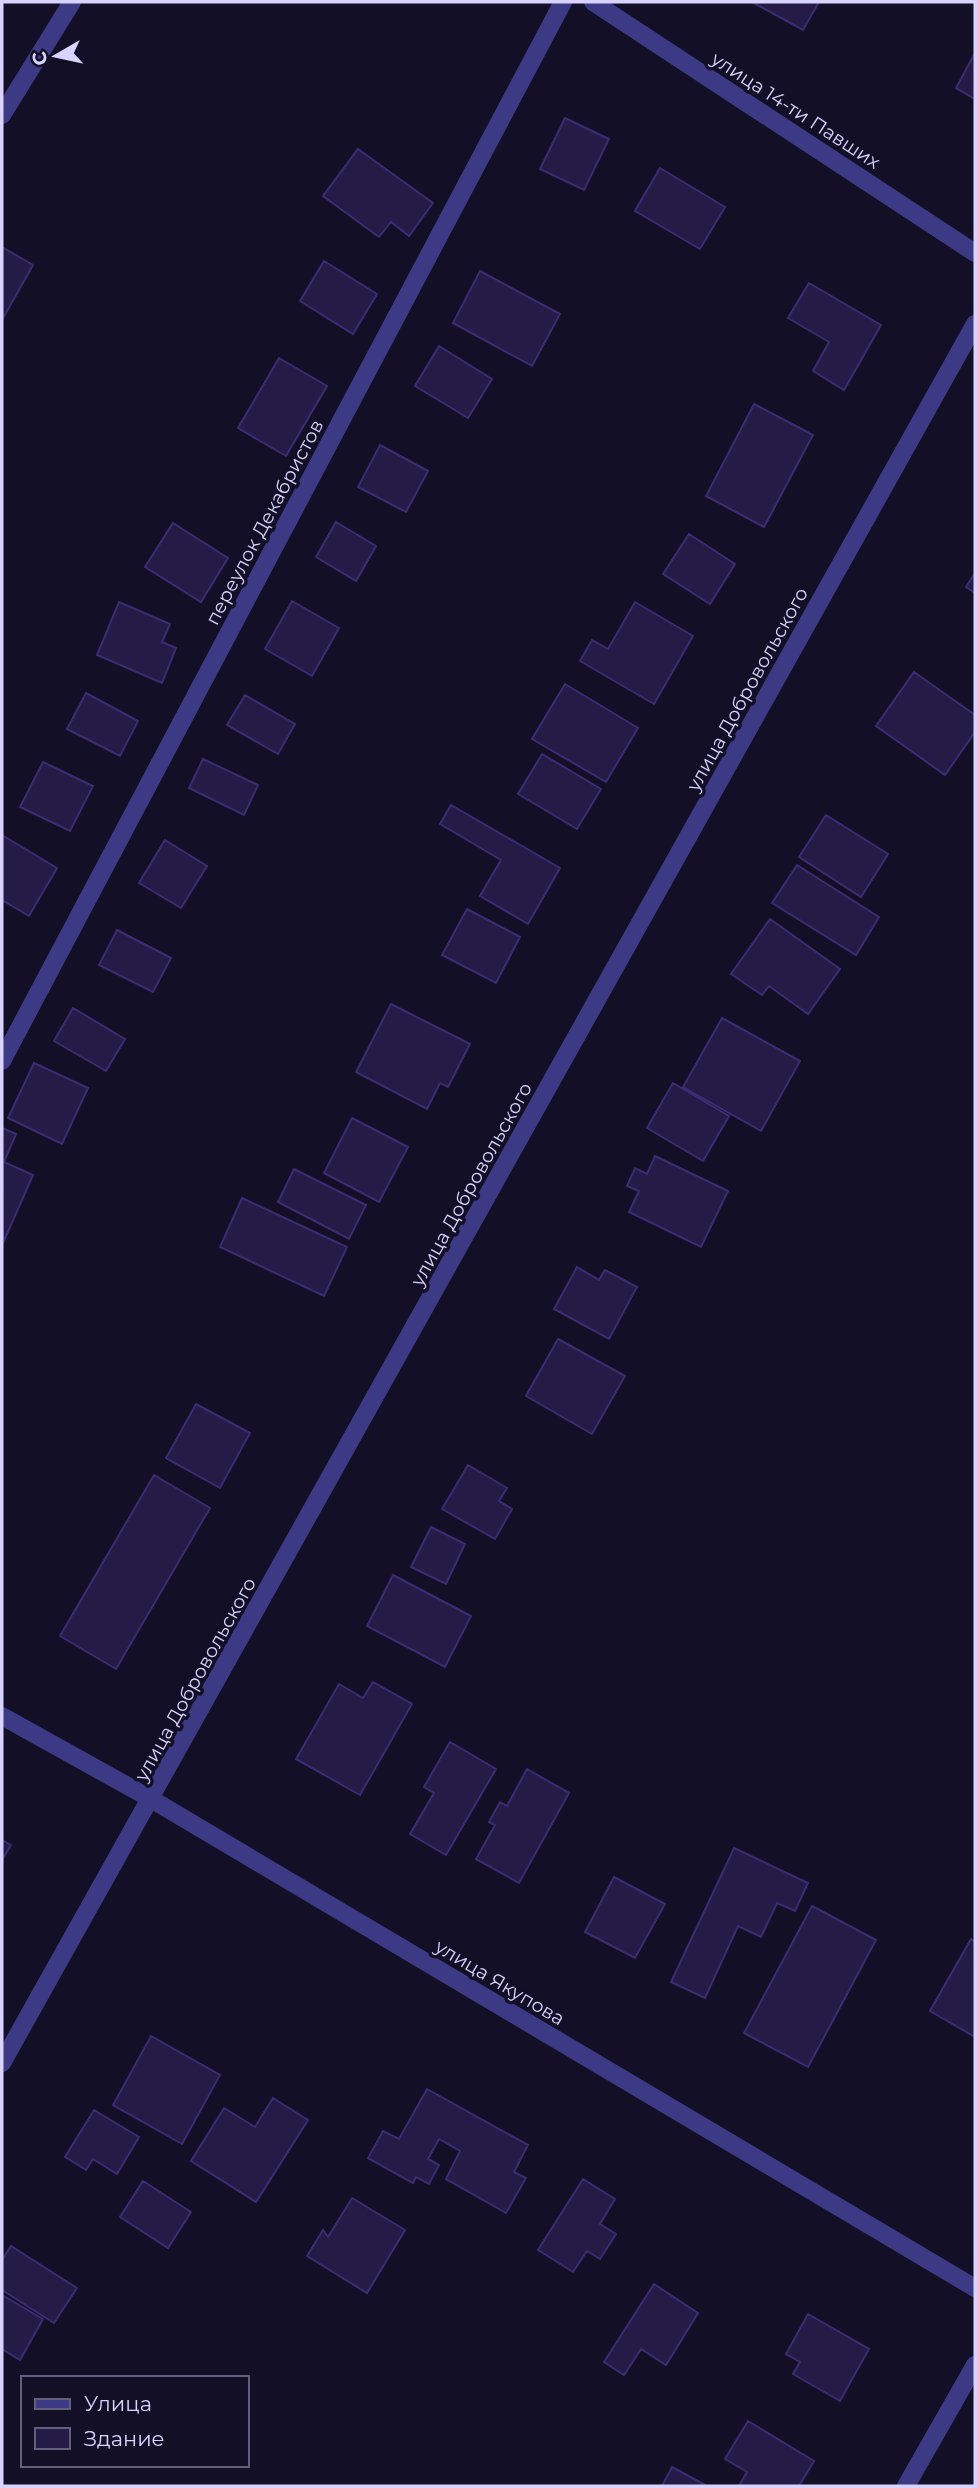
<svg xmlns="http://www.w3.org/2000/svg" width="977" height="2488" font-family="Montserrat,sans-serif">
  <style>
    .building { fill: #241b47; stroke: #3b2d73; stroke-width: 2 }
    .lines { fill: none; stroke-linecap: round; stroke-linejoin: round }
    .minor { stroke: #3d3a85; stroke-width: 18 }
    .labels { text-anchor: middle; stroke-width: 7; stroke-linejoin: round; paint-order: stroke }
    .street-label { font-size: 19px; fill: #d9d4ff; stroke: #130f26 }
  </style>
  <rect width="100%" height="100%" fill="#130f26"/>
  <path class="building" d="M752,2H819L803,30Z
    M975,53V99L956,88Z
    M565,118L609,139L584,190L540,169Z
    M358,149L433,203L409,236L391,222L379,237L323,196Z
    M660,168L725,207L700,249L635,211Z
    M2,247L33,265L2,320Z
    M324,261L377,294L353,334L300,301Z
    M480,271L560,314L532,366L453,323Z
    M809,283L881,325L844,390L813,371L829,342L788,318Z
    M439,346L492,379L468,418L415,386Z
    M279,358L327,386L286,456L238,428Z
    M754,404L813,435L764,527L706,496Z
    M380,445L428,471L406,512L358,487Z
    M336,522L376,546L356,581L316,557Z
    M173,523L228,558L201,602L145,567Z
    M689,534L735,564L710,604L663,574Z
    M975,573V593L966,587Z
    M292,601L339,628L312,676L265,649Z
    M119,602L170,624L162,642L176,648L162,683L97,655Z
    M635,602L693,636L654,704L580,661L592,640L608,649Z
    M914,672L975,715V732L945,775L876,726Z
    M565,684L638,728L606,782L532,739Z
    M86,693L138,721L120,756L67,729Z
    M245,695L295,724L278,754L227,725Z
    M542,754L601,789L577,829L518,794Z
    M203,759L258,785L244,815L189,788Z
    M43,762L93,786L70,831L20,807Z
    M451,805L560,868L528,924L480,896L501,860L440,824Z
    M826,815L888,854L861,897L799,857Z
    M2,835L57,868L29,916L2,900Z
    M165,840L207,866L181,908L139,883Z
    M797,865L879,917L856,955L772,903Z
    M467,909L520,937L496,983L442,955Z
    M770,919L840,969L808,1014L769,986L762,995L731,974Z
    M117,930L171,958L153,992L99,965Z
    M391,1004L470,1044L448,1087L440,1083L427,1109L356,1072Z
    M73,1008L125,1039L106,1071L54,1041Z
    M722,1018L800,1061L761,1131L683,1087Z
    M34,1063L88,1088L62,1144L8,1118Z
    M673,1083L729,1116L703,1161L647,1128Z
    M352,1118L408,1147L379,1202L324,1173Z
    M2,1128L16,1134L4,1162L33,1175L3,1243Z
    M655,1156L728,1191L701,1247L629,1212L639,1191L627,1186L635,1168L647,1174Z
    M294,1169L366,1205L349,1239L278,1202Z
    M242,1198L347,1247L324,1296L220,1247Z
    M577,1267L599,1280L605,1270L637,1287L609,1339L554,1309Z
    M558,1339L625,1376L592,1434L526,1396Z
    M196,1404L250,1433L220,1488L166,1458Z
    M468,1465L507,1488L499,1501L512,1509L495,1539L442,1509Z
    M154,1475L210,1508L116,1669L60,1636Z
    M431,1527L465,1544L446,1584L411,1567Z
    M393,1575L471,1616L445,1667L367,1626Z
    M373,1682L412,1704L360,1795L296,1759L339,1684L363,1698Z
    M450,1742L496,1769L446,1855L410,1834L434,1793L424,1787Z
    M527,1769L569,1793L519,1883L476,1859L495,1825L489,1822L500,1802L507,1806Z
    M2,1840L11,1845L2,1860Z
    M734,1848L808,1883L795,1911L777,1903L761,1937L738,1926L705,1998L671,1982Z
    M614,1877L665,1904L635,1958L585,1932Z
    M812,1906L876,1940L808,2067L744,2033Z
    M971,1939L975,1942V2037L930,2011Z
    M151,2036L220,2075L182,2144L113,2105Z
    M427,2089L528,2145L514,2172L526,2178L506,2213L446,2179L460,2151L439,2139L428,2159L439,2165L429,2184L416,2177L413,2183L368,2158L383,2131L399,2139Z
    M273,2098L308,2120L256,2202L191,2161L224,2108L255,2127Z
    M94,2110L139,2137L117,2174L93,2159L86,2170L65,2157Z
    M583,2179L615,2199L600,2224L616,2234L600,2259L587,2251L573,2272L538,2250Z
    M143,2181L191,2212L168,2248L120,2217Z
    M352,2198L405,2230L367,2293L307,2256L323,2230L328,2237Z
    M11,2246L77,2288L54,2323L2,2290V2260Z
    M654,2284L698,2313L666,2365L641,2349L624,2375L604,2362Z
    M2,2295L43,2319L20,2360L2,2349Z
    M808,2314L869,2349L840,2401L793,2374L800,2362L786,2354Z
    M748,2421L814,2461L799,2486H739L747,2472L725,2459Z
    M672,2467L707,2486H662Z"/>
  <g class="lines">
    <path class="minor" d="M593,2L975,253
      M2,115L72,2
      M2,1061L563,2
      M2,1716L151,1799L975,2288
      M2,2063L975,324
      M906,2486L975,2365"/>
  </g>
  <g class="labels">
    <g class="street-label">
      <text transform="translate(796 110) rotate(33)" y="7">улица 14-ти Павших</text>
      <text transform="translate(264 522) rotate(-62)" y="7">переулок Декабристов</text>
      <text transform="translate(747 689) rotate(-61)" y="7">улица Добровольского</text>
      <text transform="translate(471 1184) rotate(-61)" y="7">улица Добровольского</text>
      <text transform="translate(195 1679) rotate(-61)" y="7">улица Добровольского</text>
      <text transform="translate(500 1982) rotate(31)" y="7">улица Якупова</text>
    </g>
  </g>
  <rect width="977" height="2488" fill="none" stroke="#d9d4ff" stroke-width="7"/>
  <rect x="21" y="2376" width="228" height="91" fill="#130f26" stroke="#625e7d" stroke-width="2"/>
  <rect x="35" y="2399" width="35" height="10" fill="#3d3a85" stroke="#625e7d" stroke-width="2"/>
  <text x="84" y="2411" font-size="21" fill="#d9d4ff">Улица</text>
  <rect x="35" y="2428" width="35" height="21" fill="#241b47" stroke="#625e7d" stroke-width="2"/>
  <text x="84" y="2446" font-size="21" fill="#d9d4ff">Здание</text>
  <g transform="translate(56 56) rotate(261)" stroke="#130f26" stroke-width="5" paint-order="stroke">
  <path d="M0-5L12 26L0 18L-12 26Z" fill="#d9d4ff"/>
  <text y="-10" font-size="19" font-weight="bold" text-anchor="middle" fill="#d9d4ff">С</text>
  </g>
</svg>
